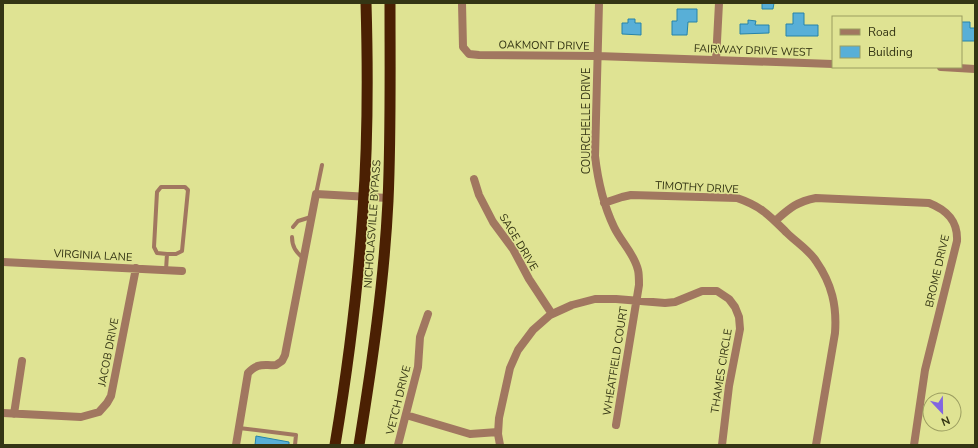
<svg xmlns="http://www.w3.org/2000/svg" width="978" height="448" font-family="'Nunito Sans',sans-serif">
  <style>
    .building { fill: #58afd7; stroke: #2683a9 }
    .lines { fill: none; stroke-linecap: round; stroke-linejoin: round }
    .service { stroke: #a17760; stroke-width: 4 }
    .minor { stroke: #a17760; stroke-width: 8 }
    .trunk { stroke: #4b2003; stroke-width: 11 }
    .labels { text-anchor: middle; stroke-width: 3; stroke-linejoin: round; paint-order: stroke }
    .street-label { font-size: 11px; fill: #343514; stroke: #dfe393 }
  </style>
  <rect width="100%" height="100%" fill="#dfe393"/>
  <path class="building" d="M762,3H774L773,9H762Z
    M677,9H697V22H688L687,35H672V21H677Z
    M793,13H804V25H818V36H786V24H793Z
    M628,19H635V23H641V35L622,34V23H628Z
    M748,20L756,21L755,25H769V33L740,34V24H748Z
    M961,22H970V28H975V41H961Z
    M256,436L289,442V445H255Z"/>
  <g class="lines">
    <path class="service" d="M316,194L322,165
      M293,227L298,221L311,217
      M292,237C292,247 296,252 303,258
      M166,270L167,254H176L182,251L188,190L185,187H161L157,192L154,247L157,253L167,254
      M239,428L296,435L295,445"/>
    <path class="minor" d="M462,3L463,47L469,54L479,55L597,56L833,64
      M599,3L595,156C598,182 603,204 614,227C621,242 634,253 638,270C639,274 639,280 639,285L616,425
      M716,60L719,3
      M941,67L975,69
      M474,179L479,195L493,222L513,249L529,279L552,314
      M604,203L622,197L631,195L737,198C761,206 770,216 787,233C796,242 809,250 816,261C832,284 837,306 835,333L816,445
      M775,221C790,208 796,202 816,198L929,203C947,210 958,221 957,241L925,370L914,445
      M3,262L182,271
      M3,413L81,417L99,412L107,403L111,396L136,268
      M14,414L22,361
      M406,415L470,434L498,432
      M236,445L248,373C258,362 264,366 276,365L282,361L285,355L316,194L388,198
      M398,445L418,367L420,337L428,314
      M500,445L498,434L499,418L510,368L518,350L533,330L550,315L572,305L595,299H616L665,303L675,302L702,291H717L729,299L735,307L739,317L740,329L729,386L722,445"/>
    <path class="trunk" d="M335,445C348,367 358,289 363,210C368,141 368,72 366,3
      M359,445C372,364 384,283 388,201C391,135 390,69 390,3"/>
  </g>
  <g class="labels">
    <g class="street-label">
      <text transform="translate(544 45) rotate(1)" y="4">OAKMONT DRIVE</text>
      <text transform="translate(753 50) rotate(2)" y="4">FAIRWAY DRIVE WEST</text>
      <text transform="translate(586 121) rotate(-90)" y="4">COURCHELLE DRIVE</text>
      <text transform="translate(697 187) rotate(3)" y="4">TIMOTHY DRIVE</text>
      <text transform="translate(372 224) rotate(-86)" y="4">NICHOLASVILLE BYPASS</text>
      <text transform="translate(519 242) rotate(59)" y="4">SAGE DRIVE</text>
      <text transform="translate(93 255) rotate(3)" y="4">VIRGINIA LANE</text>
      <text transform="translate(937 271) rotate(-77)" y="4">BROME DRIVE</text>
      <text transform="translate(108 352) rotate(-79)" y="4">JACOB DRIVE</text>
      <text transform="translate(615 361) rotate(-81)" y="4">WHEATFIELD COURT</text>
      <text transform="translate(721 371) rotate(-81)" y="4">THAMES CIRCLE</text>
      <text transform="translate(398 400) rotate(-76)" y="4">VETCH DRIVE</text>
    </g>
  </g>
  <rect width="978" height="448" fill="none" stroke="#343514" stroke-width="8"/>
  <rect x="832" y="16" width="130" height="52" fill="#dfe393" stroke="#9b9d60"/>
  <rect x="840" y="29" width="20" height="6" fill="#a17760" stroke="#9b9d60"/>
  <text x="868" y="36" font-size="12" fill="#343514">Road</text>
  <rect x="840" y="46" width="20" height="12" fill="#58afd7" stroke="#9b9d60"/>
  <text x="868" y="56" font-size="12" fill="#343514">Building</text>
  <g transform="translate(942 412) rotate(158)"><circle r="19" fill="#dfe393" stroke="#9b9d60"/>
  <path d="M0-3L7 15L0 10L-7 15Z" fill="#8266e1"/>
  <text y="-6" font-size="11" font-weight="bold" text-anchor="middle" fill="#343514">N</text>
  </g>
</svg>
